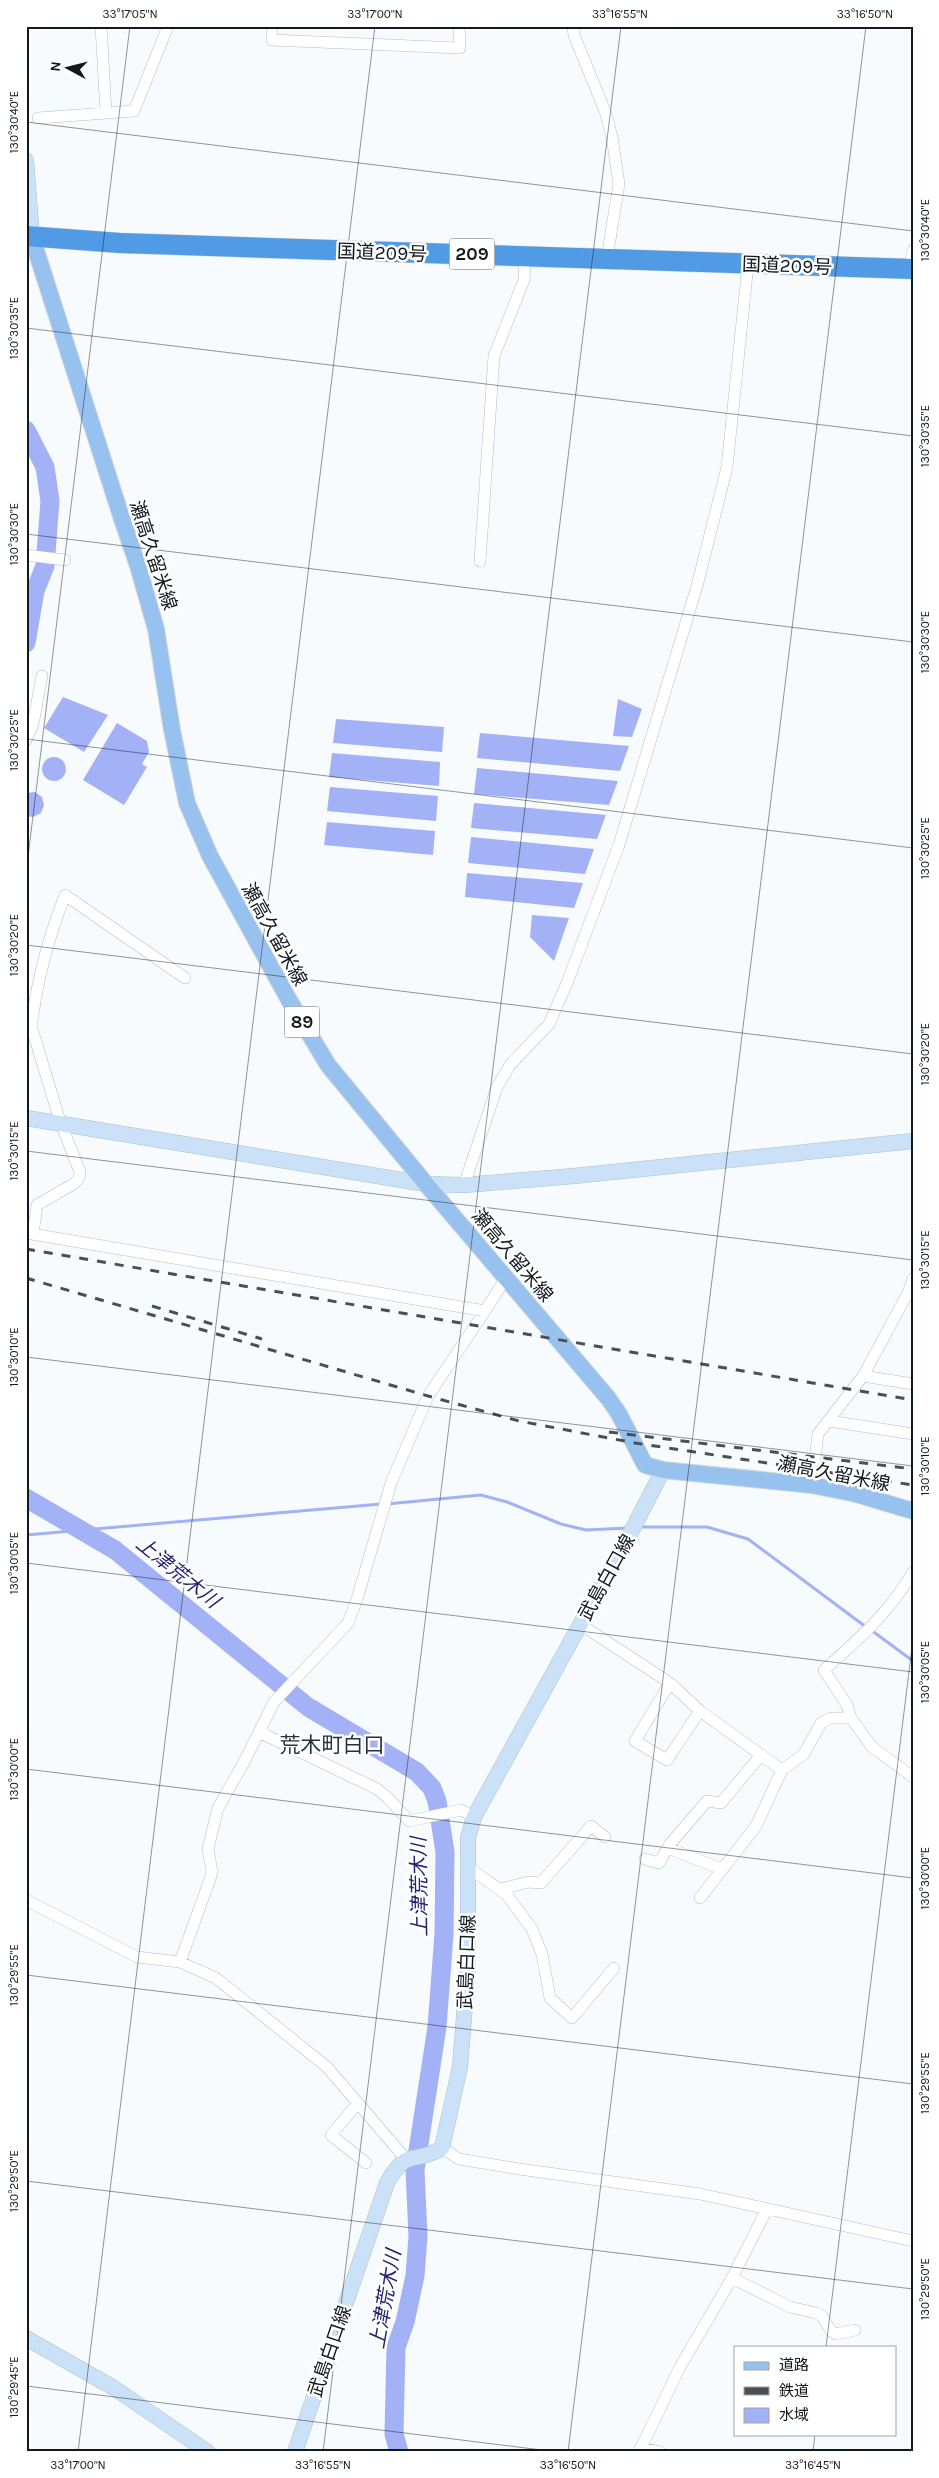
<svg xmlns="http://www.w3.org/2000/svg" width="939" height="2478" font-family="Karla,'Noto Sans JP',sans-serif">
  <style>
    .water { fill: #a3b1f7 }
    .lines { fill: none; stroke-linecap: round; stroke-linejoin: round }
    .stream { stroke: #a3b1f7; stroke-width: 3 }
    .river { stroke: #a3b1f7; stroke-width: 19 }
    .street-casing { stroke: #adc2cc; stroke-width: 12 }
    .secondary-casing { stroke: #adc2cc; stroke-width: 16 }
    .primary-casing { stroke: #d4d6d6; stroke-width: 18 }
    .highway-casing { stroke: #d4d6d6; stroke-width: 21 }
    .street { stroke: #fff; stroke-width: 11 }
    .secondary { stroke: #cbe1f7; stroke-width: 15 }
    .primary { stroke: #97c2ef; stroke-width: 16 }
    .highway { stroke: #519ae5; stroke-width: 20 }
    .rail { stroke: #495053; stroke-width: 3; stroke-dasharray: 9 9; stroke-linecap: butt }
    .ticks { fill: none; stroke: #11191d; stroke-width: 1; stroke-opacity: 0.45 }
    .labels { text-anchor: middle; stroke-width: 5; stroke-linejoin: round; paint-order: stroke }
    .shield { fill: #fff; stroke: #585e61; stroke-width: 1 }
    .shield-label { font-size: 18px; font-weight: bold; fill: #11191d }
    .street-label { font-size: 19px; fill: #11191d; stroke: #fff }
    .water-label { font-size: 20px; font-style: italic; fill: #222472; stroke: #fff }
    .quarter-label { font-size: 21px; fill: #22333b; stroke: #fff }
    .neatline { fill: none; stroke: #11191d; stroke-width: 2 }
    .ticks-label { font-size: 12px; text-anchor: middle; fill: #11191d }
  </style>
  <rect width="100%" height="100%" fill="#f7fbfd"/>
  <path class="water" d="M63,697L108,715L84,752L44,728Z
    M618,699L642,709L632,737L613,736Z
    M336,719L444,727L442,752L333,743Z
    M117,723L147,741L149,752L142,764L147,767L124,805L83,780Z
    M480,733L629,746L620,771L477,758Z
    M332,753L440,762L439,786L329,777Z
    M42 769a12 12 0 1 1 24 0a12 12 0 1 1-24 0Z
    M477,768L618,781L609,805L474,794Z
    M330,787L438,796L436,821L327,811Z
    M35,792L42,797L44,805L41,813L33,817L26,816V793Z
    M474,803L606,815L597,839L471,828Z
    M327,822L435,831L433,855L324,845Z
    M471,837L594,849L585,874L468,863Z
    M467,873L583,883L574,908L465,897Z
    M532,915L569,918L554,961L530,937Z"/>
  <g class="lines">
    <path class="stream" d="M387,1504L481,1495L507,1502L561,1524L586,1530L627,1528
      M638,1527H707L748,1539L866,1627
      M26,1535L381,1504
      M871,1630L913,1661"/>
    <path class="river" d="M26,430L45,467L50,501L45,566L35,591L26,643
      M26,1498L115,1550L308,1707L417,1772L432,1788L437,1801L445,1852L444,1934L437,2027L415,2170L418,2236L415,2276L405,2322L396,2347L394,2434L399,2452"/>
    <defs>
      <path id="street" d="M101,26L106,113
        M272,26V40L460,48L459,26
        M573,26L574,35L605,111L612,137L619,184L607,258
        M38,118L134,111L168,26
        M909,269L913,250
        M26,555L65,560
        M480,561L494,356L524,280L525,257
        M26,740L33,724L42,676
        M27,1024L33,1032L60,1121L80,1172L79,1178L75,1183L37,1205L33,1234
        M31,1030C36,983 48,939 65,895L185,978
        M464,1185L497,1087L510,1065L549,1024L567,983L619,845L697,586L727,467L748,264
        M26,1233L485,1311L506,1278
        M863,1376L913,1384
        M829,1421L913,1434
        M812,1485L818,1434L863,1376L908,1293L913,1279
        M580,1624L670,1683L700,1711L782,1770
        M670,1683L635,1741L667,1760L700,1711
        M851,1718L872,1747L913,1777
        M259,1732L377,1789L388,1798L409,1821L461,1810L474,1817
        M668,1848L722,1869
        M645,1859L659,1863L670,1844L707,1801L721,1803L761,1755
        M468,1867L507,1895L532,1929L542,1954L550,1998L572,2018L614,1968
        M500,1889L529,1882L541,1883L591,1826L605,1837
        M700,1898L756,1826L782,1770L804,1754L821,1723L831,1718H851L847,1705L824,1670C859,1639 889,1613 913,1572
        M26,1900L137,1957L180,1962L216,1978L327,2067L405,2158
        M180,1962L209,1882L212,1872L208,1849L218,1808L243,1764L274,1702L348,1623L357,1599L391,1483L428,1396L485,1311
        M358,2103L331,2135L366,2163
        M442,2148L459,2159L519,2169L700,2194L913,2241
        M732,2278L790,2307L816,2313L822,2316L831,2331L836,2334L855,2330
        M640,2448L660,2452
        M639,2452L680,2367L732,2278L767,2209"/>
      <path id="secondary" d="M26,160L32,238
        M26,1118L426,1184L464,1185L574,1176L913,1141
        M26,2338L114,2388L208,2452
        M295,2452L387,2183C409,2145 413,2166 442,2148L460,2067L468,1967V1838L474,1817L629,1536L663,1470"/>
      <path id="primary" d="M32,238L122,519L138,566L156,629L172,730L187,803L210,856L289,1000L328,1065L426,1184L608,1398L619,1414L645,1465L663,1470L812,1485L856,1494L913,1511"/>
      <path id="highway" d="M26,236L120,243L913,269"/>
    </defs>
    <use href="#street" class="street-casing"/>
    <use href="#secondary" class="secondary-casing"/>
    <use href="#primary" class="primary-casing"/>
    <use href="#highway" class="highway-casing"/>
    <use href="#street" class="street"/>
    <use href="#secondary" class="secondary"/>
    <use href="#primary" class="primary"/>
    <use href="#highway" class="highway"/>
    <path class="rail" d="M26,1249L913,1400
      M26,1278L428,1396L519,1421L635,1443L913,1485
      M152,1306L262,1339
      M609,1432L913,1469"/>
  </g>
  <path class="ticks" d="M26,122L913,231M26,328L913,436M26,534L913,642M26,739L913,848M26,873L130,26M26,945L913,1054M26,1151L913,1260M26,1357L913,1466M26,1563L913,1672M26,1769L913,1878M26,1975L913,2084M26,2181L913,2289M826,2347L913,1639M26,2386L558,2452M78,2452L375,26M323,2452L621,26M568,2452L866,26M813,2452L815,2434"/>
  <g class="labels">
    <g class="shield">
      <rect x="449.5" y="238.5" width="45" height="31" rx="4"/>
      <rect x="284.5" y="1006.5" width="35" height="31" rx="4"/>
    </g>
    <g class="shield-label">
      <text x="472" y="260">209</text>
      <text x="302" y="1028">89</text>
    </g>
    <g class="street-label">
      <text transform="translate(382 252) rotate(2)" y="7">国道209号</text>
      <text transform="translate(787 265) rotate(2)" y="7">国道209号</text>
      <text transform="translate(154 555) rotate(72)" y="7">瀬高久留米線</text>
      <text transform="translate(275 934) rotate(61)" y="7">瀬高久留米線</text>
      <text transform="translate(513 1255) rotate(50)" y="7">瀬高久留米線</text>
      <text transform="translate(834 1473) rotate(11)" y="7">瀬高久留米線</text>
      <text transform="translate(606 1577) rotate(-61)" y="7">武島白口線</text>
      <text transform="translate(466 1962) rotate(-88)" y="7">武島白口線</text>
      <text transform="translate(329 2351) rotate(-71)" y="7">武島白口線</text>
    </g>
    <g class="water-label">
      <text transform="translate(178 1572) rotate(39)" y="7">上津荒木川</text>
      <text transform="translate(419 1887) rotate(-91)" y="7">上津荒木川</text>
      <text transform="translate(385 2299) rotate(-80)" y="7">上津荒木川</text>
    </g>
    <g class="quarter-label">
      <text x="332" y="1752">荒木町白口</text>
    </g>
  </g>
  <rect width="939" height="2478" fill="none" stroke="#ffffff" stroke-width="55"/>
  <rect x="734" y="2346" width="162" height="90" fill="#ffffff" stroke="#a0a3a5"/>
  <rect x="744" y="2362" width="25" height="8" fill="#97c2ef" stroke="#a0a3a5"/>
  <text x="779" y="2370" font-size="15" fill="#11191d">道路</text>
  <rect x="744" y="2387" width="25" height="8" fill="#495053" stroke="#a0a3a5"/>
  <text x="779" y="2396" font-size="15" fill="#11191d">鉄道</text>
  <rect x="744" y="2408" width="25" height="15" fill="#a3b1f7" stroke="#a0a3a5"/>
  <text x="779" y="2420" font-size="15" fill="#11191d">水域</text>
  <g transform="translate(68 68) rotate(277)" stroke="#ffffff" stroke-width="4" paint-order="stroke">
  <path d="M0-4L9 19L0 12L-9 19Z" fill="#11191d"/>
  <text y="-8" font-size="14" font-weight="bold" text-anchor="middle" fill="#11191d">N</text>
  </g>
  <rect x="28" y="28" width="884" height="2422" class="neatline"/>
  <g class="ticks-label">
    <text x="130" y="18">33°17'05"N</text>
    <text x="375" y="18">33°17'00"N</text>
    <text x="620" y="18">33°16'55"N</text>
    <text x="865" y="18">33°16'50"N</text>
    <text transform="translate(14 122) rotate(-90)" y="4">130°30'40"E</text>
    <text transform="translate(925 230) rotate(-90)" y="4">130°30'40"E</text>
    <text transform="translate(14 328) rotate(-90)" y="4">130°30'35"E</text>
    <text transform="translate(925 436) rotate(-90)" y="4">130°30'35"E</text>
    <text transform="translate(14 534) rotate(-90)" y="4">130°30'30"E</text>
    <text transform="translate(925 642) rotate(-90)" y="4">130°30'30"E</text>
    <text transform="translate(14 740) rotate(-90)" y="4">130°30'25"E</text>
    <text transform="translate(925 848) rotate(-90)" y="4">130°30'25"E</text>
    <text transform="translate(14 945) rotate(-90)" y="4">130°30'20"E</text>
    <text transform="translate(925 1054) rotate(-90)" y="4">130°30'20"E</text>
    <text transform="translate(14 1151) rotate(-90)" y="4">130°30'15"E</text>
    <text transform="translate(925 1260) rotate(-90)" y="4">130°30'15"E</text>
    <text transform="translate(14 1357) rotate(-90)" y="4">130°30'10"E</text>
    <text transform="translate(925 1466) rotate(-90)" y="4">130°30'10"E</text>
    <text transform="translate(14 1563) rotate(-90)" y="4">130°30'05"E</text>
    <text transform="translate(925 1672) rotate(-90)" y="4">130°30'05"E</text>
    <text transform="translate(14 1769) rotate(-90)" y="4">130°30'00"E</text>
    <text transform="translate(925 1878) rotate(-90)" y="4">130°30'00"E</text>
    <text transform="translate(14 1975) rotate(-90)" y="4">130°29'55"E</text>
    <text transform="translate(925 2083) rotate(-90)" y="4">130°29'55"E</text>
    <text transform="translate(14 2181) rotate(-90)" y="4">130°29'50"E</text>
    <text transform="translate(925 2289) rotate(-90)" y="4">130°29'50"E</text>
    <text transform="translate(14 2387) rotate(-90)" y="4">130°29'45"E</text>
    <text x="78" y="2469">33°17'00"N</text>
    <text x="323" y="2469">33°16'55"N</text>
    <text x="568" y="2469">33°16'50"N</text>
    <text x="813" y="2469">33°16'45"N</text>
  </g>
</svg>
